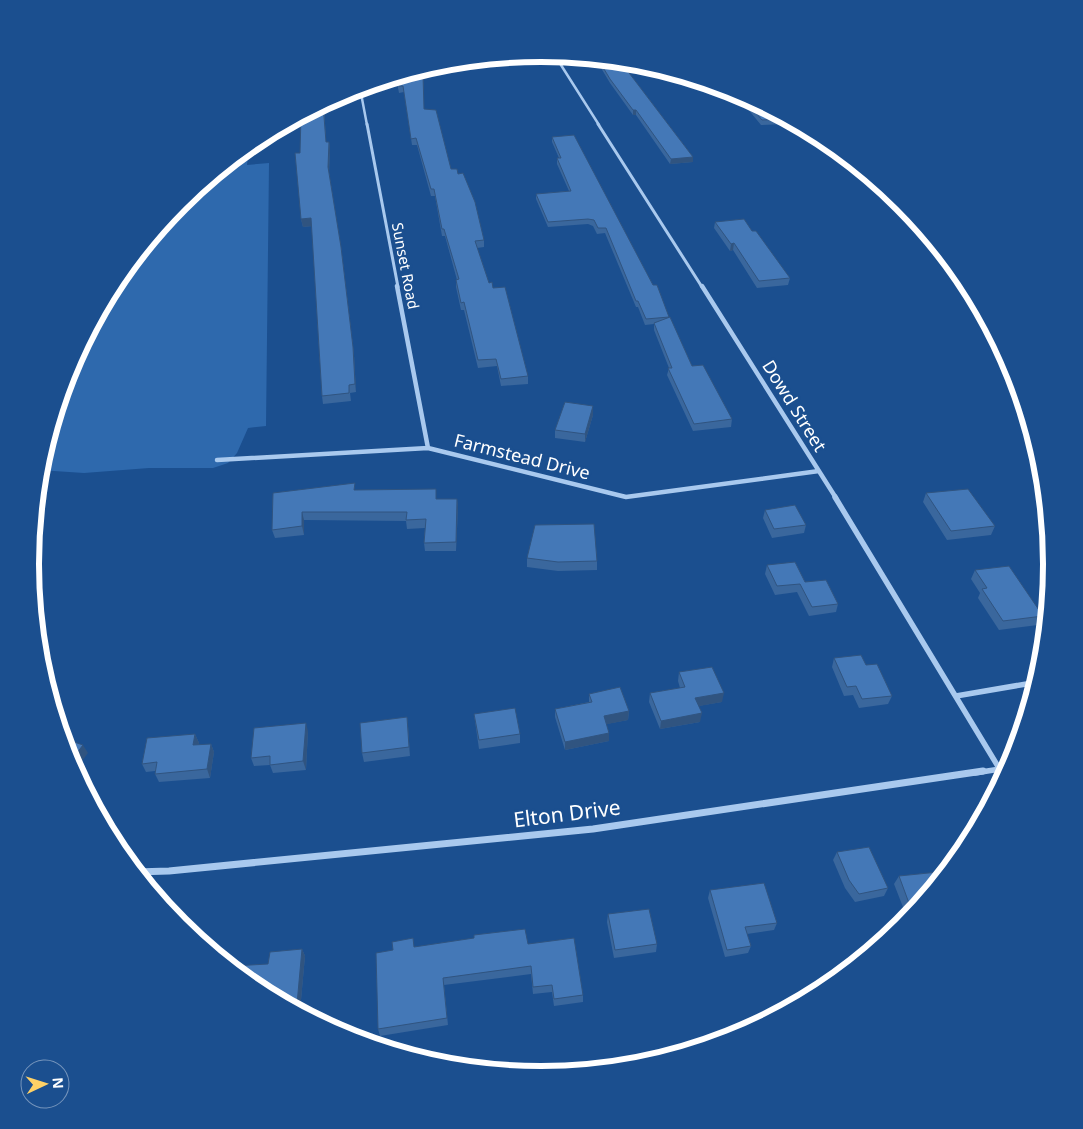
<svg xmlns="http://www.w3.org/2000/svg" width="1083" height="1129" font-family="'Noto Sans',sans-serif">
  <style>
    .green { fill: #2e69ad }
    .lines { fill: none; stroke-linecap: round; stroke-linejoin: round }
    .minor-far4 { stroke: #a9c9ee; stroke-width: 2.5 }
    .minor-far3 { stroke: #a9c9ee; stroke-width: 3 }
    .minor-far2 { stroke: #a9c9ee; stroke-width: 4.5 }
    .minor-far1 { stroke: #a9c9ee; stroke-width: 5.5 }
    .minor { stroke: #a9c9ee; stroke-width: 7 }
    .wall { fill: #3a679d }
    .shaded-wall { fill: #305480 }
    .building { fill: #4478b7; stroke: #305480 }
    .labels { text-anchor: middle; stroke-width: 5; stroke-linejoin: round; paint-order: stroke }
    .far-street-label { font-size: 15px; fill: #fff; stroke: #1b4f8f }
    .street-label { font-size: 18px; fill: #fff; stroke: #1b4f8f }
    .near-street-label { font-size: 21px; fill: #fff; stroke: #1b4f8f }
    .rim { fill: none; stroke: #fff; stroke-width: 6 }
  </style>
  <rect width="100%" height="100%" fill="#1b4f8f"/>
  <path class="green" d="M249,146L247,165L269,163L266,426L248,428L237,453L228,463L213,468H149L84,473L39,470L69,368L116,280L180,203Z"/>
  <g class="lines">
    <path class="minor-far4" d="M554,54L599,125
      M360,88L367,125"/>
    <path class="minor-far3" d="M367,124L398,287
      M598,124L702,287"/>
    <path class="minor-far2" d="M397,286L428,448
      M702,286L836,498
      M217,460L428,448L626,497L819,471"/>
    <path class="minor-far1" d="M835,497L1002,773
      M956,696L1038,682
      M975,773L1000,769"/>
    <path class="minor" d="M1002,771L1005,777
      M135,872L169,871L593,829L983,771"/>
  </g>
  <path class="wall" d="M595,58L620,61L693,157V162L670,164L636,115H633L610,83Z
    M418,70L420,75H423L424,109L451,169L458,174L484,240V247L477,248L489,283L493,288L528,376V384L501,386L497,366L478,368L464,310H461L456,287V280H457L445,236H442L435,196H431L417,145H412L404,92L399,93L396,77Z
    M733,91L738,92L785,118L786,119L785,124L761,125Z
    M324,104L326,142H329L330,149L329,173L342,255L354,355L356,392L350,393L351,401L323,404L322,396L312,226L303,227L301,219L300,153L301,116Z
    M552,137L669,317L692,366L732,419L731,427L693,431L667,375L669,368L654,330V324L645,325L638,307H636L605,233L597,234L593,226L588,224L548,227L536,199V194L569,191L557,164V158H559L552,142Z
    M715,222L752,231L790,278L788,285L757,288L733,250L730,251L714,228Z
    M593,415L585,442L555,438V430Z
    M43,489L47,498L38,524L34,525L37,490Z
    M356,490L437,499H457L458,507L456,551H425L424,543L425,528L407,529L406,521L304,520V535L275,538L272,530L273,493Z
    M926,493L995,526L991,535L947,540L923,502Z
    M765,510L806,525L804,533L772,538L763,518Z
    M527,558L597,561V570L558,571L527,567Z
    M767,565L805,582L838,604L836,612L809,616L797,592L775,595L765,574Z
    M975,570L1043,616L1038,625L999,630L978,598L980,593L971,579Z
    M834,658L866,665L892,696L888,704L859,708L853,695L844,696L832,667Z
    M679,672L722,702L698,706L700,722L660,729L649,702L650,693L680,688L678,681Z
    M589,694L629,711L628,720L606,724L609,733V741L565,750L555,717V709L589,702Z
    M474,714L520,734V743L479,749Z
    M408,726L410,756L364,762L362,753Z
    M308,731L306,770L273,773L270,765L254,766L251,758Z
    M195,734L199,743L198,745L211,744L214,752L210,778L159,782L155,774V771L146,772L142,764Z
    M837,852L888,888L884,896L855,902L845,888L833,860Z
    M948,871L908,920L894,884L899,876Z
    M710,890L777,923L774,930L747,934L751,946L748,953L725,957L708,898Z
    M608,914L657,944L656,952L614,958L607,922Z
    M528,944L583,995V1002L554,1006L552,992L533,994L531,974L444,985L448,1025L380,1036L378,1029L415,947Z
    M302,949L305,956L300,1011H297L257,990L268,964Z"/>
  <path class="shaded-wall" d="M633,110H636V115H633Z
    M329,142L330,149L329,173L328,167Z
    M693,157V162L670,164L671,159Z
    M311,218L313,226L303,227L301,219Z
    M734,243L733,250L730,251L731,244Z
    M341,247L354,355L356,392L355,384Z
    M593,406V415L585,442V434Z
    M43,489L47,498L38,524L35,517V512Z
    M457,499L458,507L456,551V542Z
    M302,512L304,520V535L302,526Z
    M724,693L722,702L694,707L695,698Z
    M629,711L628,720L603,725L604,716Z
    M702,713L700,722L660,729L661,721Z
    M407,717L408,726L410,756L409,747Z
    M306,723L308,731L306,770L303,761Z
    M609,733V741L565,750V742Z
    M195,734L199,743L197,754L193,745Z
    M211,744L214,752L210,778L207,769Z
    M83,745L88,753L75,771L70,762Z
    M302,949L305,956L300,1011L297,1004Z"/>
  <path class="building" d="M598,59L620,61L693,157L671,159L636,110H633L610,79Z
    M418,70L420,75H423L424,109L436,110L451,169H457L458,174L463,173L475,202L484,240L475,241L489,283L492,282L493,288L505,287L528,376L501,379L496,359L478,360L464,302L461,303L456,280L459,279L444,229H442L434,189H431L416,138L411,139L403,86H399L397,76Z
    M739,93L785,118L786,119L762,120Z
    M323,104L326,142H329L328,167L341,247L353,347L355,384L349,385V393L322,396L311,218L301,219L295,153H300L301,116Z
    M574,135L653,285H657L669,317L646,319L638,301H636L606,228H598L594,220L588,219L548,222L536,194L571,191L557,158H561L552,137Z
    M744,219L752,231H756L790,278L759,281L734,243L731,244L715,222Z
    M670,317L692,366L703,365L732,419L694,424L668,368H672L654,323Z
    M565,402L593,406L585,434L555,430Z
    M355,483L354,490L436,489V499H457L456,542L424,543L426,519L406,520L407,512H302V526L272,530L273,493Z
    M43,489L35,512L37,490Z
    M968,489L995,526L951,531L926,493Z
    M795,505L806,525L774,529L765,510Z
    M594,524L597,561L558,562L527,558L535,525Z
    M795,562L805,582L826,580L838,604L812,607L800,584L777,586L767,565Z
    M1009,566L1043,616L1003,621L982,589L987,588L975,570Z
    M861,655L866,665L877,664L892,696L862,699L856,686L847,687L834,658Z
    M712,667L724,693L695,698L702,713L661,721L650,693L685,687L679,672Z
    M620,687L629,711L604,716L609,733L565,742L555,709L592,702L589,694Z
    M515,708L520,734L479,740L474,714Z
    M407,717L409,747L362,753L360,723Z
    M306,723L303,761L270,765V756L251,758L254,728Z
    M195,734L193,745L211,744L207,769L155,774L157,762L142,764L147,738Z
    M62,738L83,745L70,762L69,760Z
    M869,847L888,888L859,894L849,880L837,852Z
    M948,871L913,914L899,876Z
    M764,883L777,923L745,927L751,946L727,950L710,890Z
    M649,909L657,944L615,950L608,914Z
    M525,929L528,944L574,938L583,995L554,999L552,985L533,987L531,966L443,978L447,1018L378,1029L376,953L393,950L392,942L413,938L414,947L474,938V935Z
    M302,949L297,1004L285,1005L257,990L233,970V966L268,964L270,952Z"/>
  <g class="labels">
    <g class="far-street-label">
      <text transform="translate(405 266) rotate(79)" y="5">Sunset Road</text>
    </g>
    <g class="street-label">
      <text transform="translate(794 406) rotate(58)" y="6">Dowd Street</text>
      <text transform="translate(522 457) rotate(14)" y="6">Farmstead Drive</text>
    </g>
    <g class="near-street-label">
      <text transform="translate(567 814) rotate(-7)" y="7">Elton Drive</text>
    </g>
  </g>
  <path d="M0 0H1083V1129H0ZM39 564a502 502 0 1 1 1004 0a502 502 0 1 1-1004 0Z" fill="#1b4f8f" fill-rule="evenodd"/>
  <path class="rim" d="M39 564a502 502 0 1 1 1004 0a502 502 0 1 1-1004 0Z"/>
  <g transform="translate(45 1084) rotate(86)"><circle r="24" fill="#1b4f8f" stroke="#7695bc"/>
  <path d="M0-4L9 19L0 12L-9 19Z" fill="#ffd166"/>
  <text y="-8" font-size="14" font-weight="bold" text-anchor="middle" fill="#ffffff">N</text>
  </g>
</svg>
